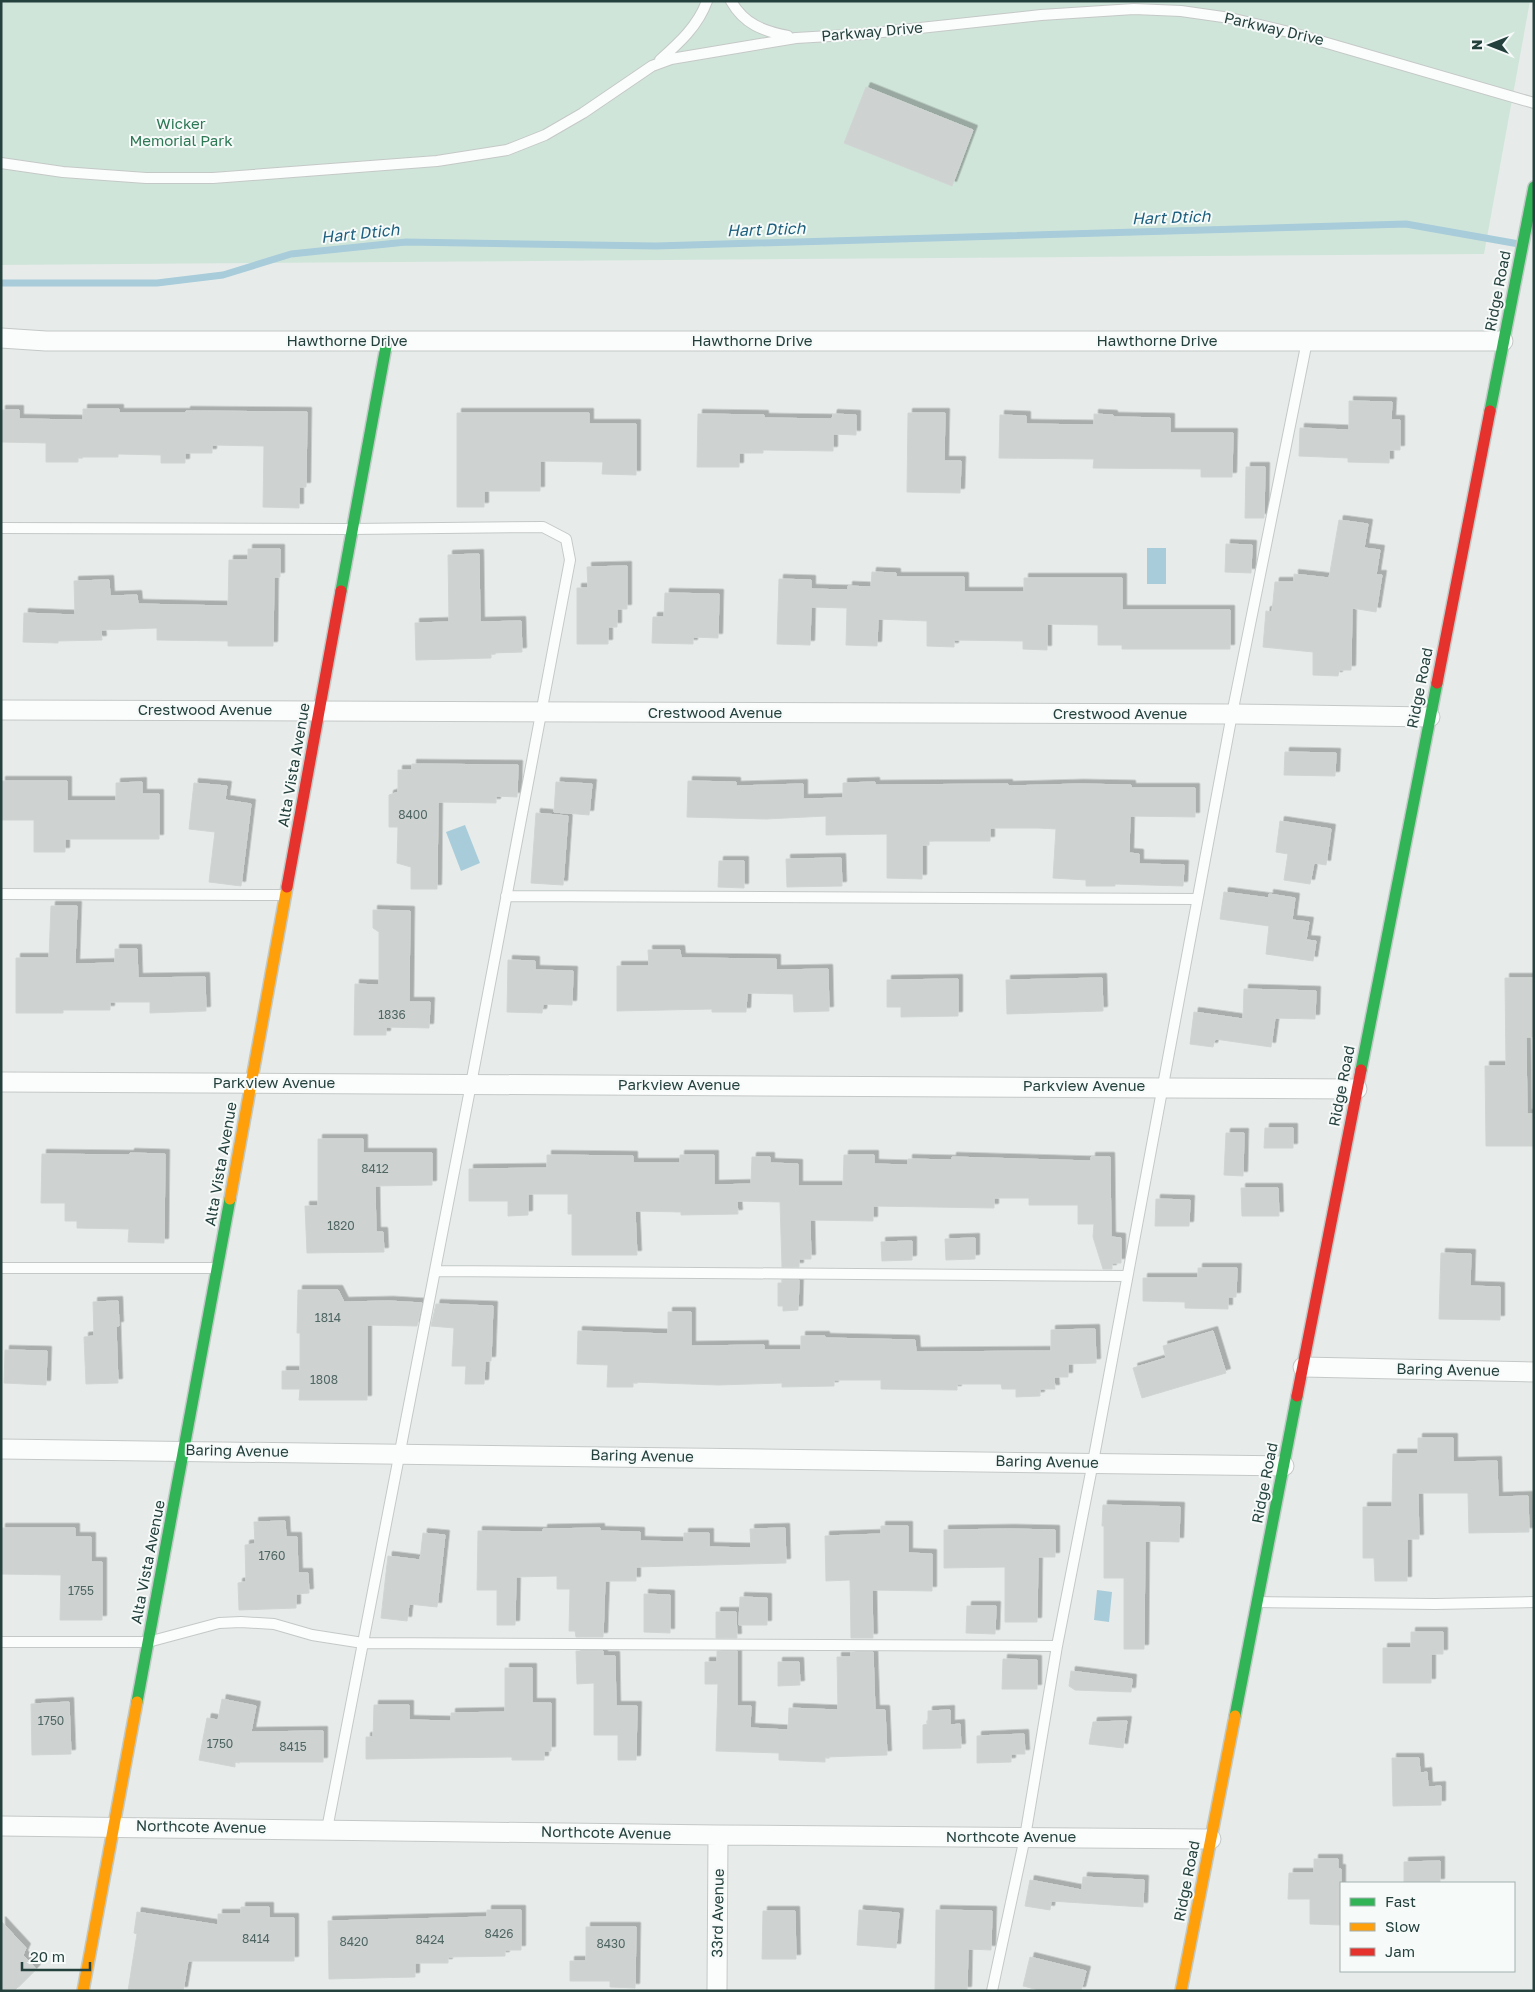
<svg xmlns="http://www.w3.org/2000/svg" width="1535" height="1992" font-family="'Golos Text',sans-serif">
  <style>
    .green { fill: #d0e5da }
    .water { fill: #a8ccda }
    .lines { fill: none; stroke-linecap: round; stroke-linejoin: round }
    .stream { stroke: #a8ccda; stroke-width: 7 }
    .building { fill: #ced3d2; stroke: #d0d5d3; filter: url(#shadow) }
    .lane-casing { stroke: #c4c9c7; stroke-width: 12 }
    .street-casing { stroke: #c4c9c7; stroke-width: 21 }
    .fast-casing { stroke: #c2cac8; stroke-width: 14 }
    .slow-casing { stroke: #c2cac8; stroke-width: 14 }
    .jam-casing { stroke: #c2cac8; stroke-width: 14 }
    .lane { stroke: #fbfcfc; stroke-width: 10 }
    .street { stroke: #fbfcfc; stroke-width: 19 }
    .fast { stroke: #30b455; stroke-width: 11 }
    .slow { stroke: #ff9f0a; stroke-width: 11 }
    .jam { stroke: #e5322d; stroke-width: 11 }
    .labels { text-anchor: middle; stroke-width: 4; stroke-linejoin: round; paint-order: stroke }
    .number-label { font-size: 12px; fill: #4f6663 }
    .street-label { font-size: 15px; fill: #24413d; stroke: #f6faf9 }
    .park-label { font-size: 15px; fill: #2d7855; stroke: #f6faf9 }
    .water-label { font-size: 16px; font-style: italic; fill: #1d5f7e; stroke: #f6faf9 }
  </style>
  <defs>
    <filter id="shadow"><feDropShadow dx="4.5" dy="-4.5" stdDeviation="0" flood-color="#0004"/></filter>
  </defs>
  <rect width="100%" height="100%" fill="#e7ecea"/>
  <path class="green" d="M1,1H1530L1484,254L1,265Z"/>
  <path class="water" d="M1147,548H1166V584H1147Z
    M465,825L480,863L461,871L446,832Z
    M1097,1590L1112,1592L1109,1622L1094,1620Z"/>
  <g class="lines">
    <path class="stream" d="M1,283H157L223,275L291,254L406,242L656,246L1406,224L1519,244"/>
  </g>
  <path class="building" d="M866,87L973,130L952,186L844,143Z
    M1349,401L1392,402L1391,420H1400V450H1389V463L1348,462V458L1299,456L1300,428L1349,430Z
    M83,409H119V413H186V411L307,412L306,487H299V508L263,507L264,446L212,445V453H185V463H161V455L118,454V457H78V462H46V443L1,442V410H19V419L83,420Z
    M457,413H589V424H636V475L602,474L603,462L540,461V491H484V507H457Z
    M908,413H945L944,461H961L960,493L907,492Z
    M698,414L764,415V418L832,419L833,414L856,415V435L833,434V451L763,450V453H739V467H697Z
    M1094,414L1113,415V417L1170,418V433H1233L1232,477H1201V469L1093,468L1094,459L999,458L1000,415L1026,416V424L1094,425Z
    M1246,467H1265L1264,518H1245Z
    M1339,520L1368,524L1364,548L1380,550L1376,575H1382L1376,612L1352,608L1351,670H1339L1338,676L1313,675V652L1263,647L1266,611L1272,612L1275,582H1294V574L1329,578Z
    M1226,544L1252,545L1251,573L1225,572Z
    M248,549H280V577H274L273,646H228V641L157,640V628L101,630L102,640L58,641V643L23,642L24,613L75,615L74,581L109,580L110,596L137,595L138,604L228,606L229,560H248Z
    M479,554L480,622L521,621L522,652L491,653V658L416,660L415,623L449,622L448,555Z
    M627,566V609H617V627H608V644H577V588H588L587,567Z
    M872,572L896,573V577H964V592H1024V578H1122V610H1230V649H1122V645H1098V625L1047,624V650L1023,649V641L954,640V647L927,646V621L878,619L877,646L846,645L847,608L811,607L810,645L777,644L779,579L811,580V589L848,590V586L871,587Z
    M665,593L719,594L718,638L693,637V644L652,643L653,617H664Z
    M1285,752L1336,753L1335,776L1284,775Z
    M412,764L518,765L517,797L496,796V803L438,802L437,889H411V867L397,863L398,827H389V795L398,792V770H412Z
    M1,781H67V801H116V783L142,782V794H159V839H65V852H34V820H1Z
    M688,781L736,782V786L803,784V799L843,798V783L875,782V785L1008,784V786L1079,784L1131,785V788H1195V817L1130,816L1129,853L1139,854V864L1184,865L1183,886L1115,884V886H1086V880L1053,878L1056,829L1038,828H990V841H929V845H922V879L887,878V834L826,835V816L766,819L687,817Z
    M556,782L592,784L589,815L554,812Z
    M194,783L227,786L225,800L251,804L241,886L209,882L215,832L189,829Z
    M536,813L568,816L563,885L531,883Z
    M1280,821L1331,829L1326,865L1314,863L1310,884L1284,880L1288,854L1276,852Z
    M841,858L842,886L787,887L786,859Z
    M719,861H744V888L718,887Z
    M1224,892L1269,898V894L1295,898L1292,920L1309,922L1306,940L1316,941L1313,961L1266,954L1269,926L1220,919Z
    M51,906H77L75,964L115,963V949H137L138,978L205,977L206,1011L150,1013V1002H110V1010H63V1013H16V958H49Z
    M373,910L410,911L409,1002H430L429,1028L386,1027V1035H354L355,984L379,985V932L373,928Z
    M648,950H680L681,958L776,959V970L828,969L829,1011L794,1012L793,994L747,993L746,1012H712V1009L617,1011V966H649Z
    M508,960L535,961V970L573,971L572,1005L543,1004L542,1013L507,1012Z
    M1102,978L1103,1011L1007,1014L1006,980Z
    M1505,978H1534V1037H1526L1527,1114H1534V1146H1486L1485,1066H1506Z
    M958,979V1016L901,1017V1007H887V980Z
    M1244,989L1316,991L1315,1019L1275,1018L1271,1047L1215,1039L1213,1047L1190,1044L1194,1012L1243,1019Z
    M1265,1128H1293V1148H1264Z
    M1226,1133H1244L1243,1176L1224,1175Z
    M318,1139H363V1153H432V1185L375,1186L376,1232H383L384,1252L307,1253L305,1206H318Z
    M130,1153L165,1154L164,1243L128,1242L129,1229L77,1228V1221H65V1203H41L42,1154L130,1155Z
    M547,1155L633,1156V1163H680V1155H714V1185L751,1184L752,1157H770V1163L798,1164V1186H843L844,1155H874V1164L908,1165V1159L952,1160V1157L1091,1161V1157H1110L1111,1237L1121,1238V1263H1112V1269H1103L1093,1237L1094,1224H1078V1205H1029V1198H994V1208L873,1206V1221L810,1220L811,1259H799V1267H782L780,1202L737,1201L738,1214L681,1215V1212L635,1211L637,1255H572V1214H568V1194H528V1215L508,1216V1201H469V1169L547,1168Z
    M1241,1188H1278L1279,1216H1242Z
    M1156,1199L1190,1200L1189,1226H1155Z
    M975,1238V1259L946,1260L945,1239Z
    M912,1241V1260L882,1261L881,1242Z
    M1441,1253L1471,1254L1470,1286L1500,1287V1320L1439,1319Z
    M1198,1268H1237L1236,1297H1228V1309L1185,1308V1302L1143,1301V1278H1198Z
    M782,1280H799L798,1310L783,1311V1306H778V1283H782Z
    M298,1290H338L344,1302L389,1301L422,1303L417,1326L367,1325V1400H299L300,1389H282V1371H300V1333H297Z
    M118,1301L119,1326H116L118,1383L86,1384L84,1337L94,1336L93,1302Z
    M436,1304L493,1306L491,1361H485L484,1384H465L466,1366H452L454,1328L431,1326Z
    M668,1312H691V1346L764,1345V1350H801V1336H825V1338L915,1340L916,1352L1051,1351V1330L1095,1329L1096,1363L1068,1364V1377H1054L1055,1389H1040V1396L1016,1397V1389H1002L1001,1384H957V1390L881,1389V1380H834V1386L782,1387V1383L718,1385L633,1382V1387H607L608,1365L577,1364L578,1331L668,1334Z
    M1213,1331L1226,1373L1142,1398L1133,1368L1166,1358L1163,1346Z
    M5,1350L47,1351L46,1385L4,1383Z
    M1418,1438H1453V1462L1497,1461L1498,1497L1528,1496L1529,1532L1469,1533L1468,1493H1418L1419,1539H1407V1581H1375L1374,1558H1363V1507H1392L1393,1454H1418Z
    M1103,1505L1180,1507L1179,1542L1145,1541L1144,1649H1124V1578H1104V1526H1102Z
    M285,1521L286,1537H297L298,1573H308L309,1593L296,1594V1608L239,1610L238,1583L246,1582L245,1545L255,1544L254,1522Z
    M881,1526H908V1553L932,1554V1591L872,1590L873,1638H851L850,1580L826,1581L825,1536L881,1534Z
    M1,1528H75V1537H91V1562H102V1620H60L61,1575L1,1574Z
    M600,1528V1531L640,1532V1541L684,1542V1533H709V1547L751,1548L750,1529L785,1528L786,1563L636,1567V1581H605L603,1637H576L575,1631H569L570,1589H557V1576L516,1577L515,1625H497V1590H477L478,1531L543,1532V1529Z
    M1010,1529L1055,1530V1557H1038L1037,1622H1005V1567L944,1568V1530Z
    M423,1533L445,1535L437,1607L409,1604L407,1621L381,1618L388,1556L420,1560Z
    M644,1594L670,1595V1633L644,1632Z
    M740,1597L767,1598V1625H739Z
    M967,1606H996L995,1634L966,1633Z
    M716,1612H736L737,1638H716Z
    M1411,1632H1443V1654H1431V1683H1383V1648H1411Z
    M576,1651H603V1656H615L616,1706H637L636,1760H618V1735H594V1683L577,1684Z
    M717,1651H737V1706H751L750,1728L788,1730L789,1708L838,1710L837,1657H851V1652H873L875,1710H885L887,1755L825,1757V1762L779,1760V1753L716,1751L718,1684H705V1662H717Z
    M1003,1659L1037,1660V1689H1002Z
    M778,1662H799L800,1685L778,1686Z
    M505,1668H532V1703H551V1751H544V1760H512V1757L366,1759V1737H373L374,1705H409V1720L451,1721V1713L505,1712Z
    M1071,1671L1132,1679L1131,1692L1075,1690L1069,1686Z
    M222,1699L256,1706L251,1732L323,1731V1762H235V1767L199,1760L207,1718L218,1720Z
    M69,1702L71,1754L32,1755L31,1704Z
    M950,1710V1725L960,1724L961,1748L923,1749V1725L928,1724V1711Z
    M1127,1721L1123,1748L1089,1744L1093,1722Z
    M1024,1734L1025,1754H1011V1762L977,1763V1736Z
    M1392,1758H1419L1420,1773L1427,1772L1428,1787L1441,1786V1805L1393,1806Z
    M1314,1859H1338V1869H1341V1925L1310,1924V1899H1288L1289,1873H1314Z
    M1440,1861V1883H1404V1862Z
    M1083,1877L1144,1880L1143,1907L1051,1901L1050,1910L1025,1906L1030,1880L1082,1890Z
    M241,1907H269V1918H294V1961H188L183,1991H128L137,1934L134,1933L137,1912L218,1925V1914H241Z
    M487,1910H521V1950H505V1956L448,1957V1963H415V1977L329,1979L328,1921L487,1917Z
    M859,1910L899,1913L896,1948L857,1945Z
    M936,1910L992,1911L991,1950L968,1949L967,1991H935Z
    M763,1911H795L796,1959H762Z
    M1,1921L26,1948L23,1955L36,1969L14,1991H1Z
    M586,1927H636L635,1988L610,1987V1981H570V1961H586Z
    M1030,1957L1086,1971L1081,1991H1043L1023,1986Z"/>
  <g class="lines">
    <defs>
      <path id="lane" d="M731,1C744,24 763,31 788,36
        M660,60C679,43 698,26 707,1
        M1,163L63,172L146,178H213L437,161L507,150L545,135L583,113L652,66L671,59L796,38L864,34L1041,15L1134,9L1181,11L1230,18L1289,32L1534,103
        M1,528L352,529L543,527L566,539L570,560L471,1084L327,1829
        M1,894L284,895
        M506,896L1197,899
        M1,1268H215
        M435,1271L1127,1276
        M1258,1602L1435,1604L1534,1602
        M1,1642H148L219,1623L241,1622L274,1624L312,1635L363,1643L1057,1646
        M992,1991L1025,1837L1057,1646L1093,1462L1232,714L1307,341"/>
      <path id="street" d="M1,338L46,341H1503
        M1,710L1232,714L1430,717
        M1,1082L1357,1089
        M1303,1367L1534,1372
        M1,1449L1284,1466
        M1,1826L718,1835L1211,1839
        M717,1991L718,1835"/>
      <path id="fast" d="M1490,411L1534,187
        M341,591L387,341
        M1361,1070L1437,683
        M137,1702L230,1199
        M1235,1716L1297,1396"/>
      <path id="slow" d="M230,1199L287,887
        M83,1991L137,1702
        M1181,1991L1235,1716"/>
      <path id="jam" d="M1437,683L1490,411
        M287,887L341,591
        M1297,1396L1361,1070"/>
    </defs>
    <use href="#lane" class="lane-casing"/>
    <use href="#street" class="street-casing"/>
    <use href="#fast" class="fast-casing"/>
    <use href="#slow" class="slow-casing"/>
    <use href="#jam" class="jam-casing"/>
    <use href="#lane" class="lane"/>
    <use href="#street" class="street"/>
    <use href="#fast" class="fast"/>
    <use href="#slow" class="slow"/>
    <use href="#jam" class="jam"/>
  </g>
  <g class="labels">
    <g class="number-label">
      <text x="413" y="819">8400</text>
      <text x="392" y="1019">1836</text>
      <text x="375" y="1173">8412</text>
      <text x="341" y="1230">1820</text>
      <text x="328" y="1322">1814</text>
      <text x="324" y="1384">1808</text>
      <text x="272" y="1560">1760</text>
      <text x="81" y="1595">1755</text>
      <text x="51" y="1725">1750</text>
      <text x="220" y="1748">1750</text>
      <text x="293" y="1751">8415</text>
      <text x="499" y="1938">8426</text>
      <text x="256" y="1943">8414</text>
      <text x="430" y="1944">8424</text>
      <text x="354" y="1946">8420</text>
      <text x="611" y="1948">8430</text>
    </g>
    <g class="street-label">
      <text transform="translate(1274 29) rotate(13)" y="5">Parkway Drive</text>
      <text transform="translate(872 32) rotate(-5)" y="5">Parkway Drive</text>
      <text transform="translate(1498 291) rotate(-79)" y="5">Ridge Road</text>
      <text x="347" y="346">Hawthorne Drive</text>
      <text x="752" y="346">Hawthorne Drive</text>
      <text x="1157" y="346">Hawthorne Drive</text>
      <text transform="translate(1420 688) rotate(-79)" y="5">Ridge Road</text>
      <text x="205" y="715">Crestwood Avenue</text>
      <text x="715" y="718">Crestwood Avenue</text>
      <text x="1120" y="719">Crestwood Avenue</text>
      <text transform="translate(294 765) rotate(-80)" y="5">Alta Vista Avenue</text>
      <text x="274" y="1088">Parkview Avenue</text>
      <text x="679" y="1090">Parkview Avenue</text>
      <text x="1084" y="1091">Parkview Avenue</text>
      <text transform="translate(1342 1086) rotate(-79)" y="5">Ridge Road</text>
      <text transform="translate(221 1164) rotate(-80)" y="5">Alta Vista Avenue</text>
      <text transform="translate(1448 1370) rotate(1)" y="5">Baring Avenue</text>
      <text transform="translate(237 1451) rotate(1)" y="5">Baring Avenue</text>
      <text transform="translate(642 1456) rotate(1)" y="5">Baring Avenue</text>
      <text transform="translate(1047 1462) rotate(1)" y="5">Baring Avenue</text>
      <text transform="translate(1265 1483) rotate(-79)" y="5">Ridge Road</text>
      <text transform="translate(148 1562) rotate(-79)" y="5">Alta Vista Avenue</text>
      <text transform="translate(201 1827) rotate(1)" y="5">Northcote Avenue</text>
      <text transform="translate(606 1833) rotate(1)" y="5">Northcote Avenue</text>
      <text x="1011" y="1842">Northcote Avenue</text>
      <text transform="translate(1187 1881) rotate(-79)" y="5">Ridge Road</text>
      <text transform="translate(718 1913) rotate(-89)" y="5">33rd Avenue</text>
    </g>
    <g class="park-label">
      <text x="181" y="129">Wicker<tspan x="181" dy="17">Memorial Park</tspan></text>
    </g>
    <g class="water-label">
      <text transform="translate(1171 217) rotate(-2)" y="6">Hart Dtich</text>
      <text transform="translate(766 229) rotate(-2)" y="6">Hart Dtich</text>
      <text transform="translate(360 233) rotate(-6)" y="6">Hart Dtich</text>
    </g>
  </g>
  <rect width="1535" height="1992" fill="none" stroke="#24413d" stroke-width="5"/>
  <rect x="1340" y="1882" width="175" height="90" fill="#f6faf9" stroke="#a2b0ae"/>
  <rect x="1350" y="1898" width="25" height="8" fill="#30b455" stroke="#a2b0ae"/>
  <text x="1385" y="1907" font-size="15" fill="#24413d">Fast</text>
  <rect x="1350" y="1923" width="25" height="8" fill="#ff9f0a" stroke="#a2b0ae"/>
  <text x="1385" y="1932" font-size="15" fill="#24413d">Slow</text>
  <rect x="1350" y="1948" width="25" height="8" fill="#e5322d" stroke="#a2b0ae"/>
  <text x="1385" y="1957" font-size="15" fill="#24413d">Jam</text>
  <g transform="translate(1490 45) rotate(270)" stroke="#f6faf9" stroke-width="4" paint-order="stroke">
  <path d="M0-4L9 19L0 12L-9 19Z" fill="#24413d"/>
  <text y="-8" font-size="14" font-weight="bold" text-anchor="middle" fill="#24413d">N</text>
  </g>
  <path d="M22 1962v8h68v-8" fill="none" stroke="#24413d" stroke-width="2.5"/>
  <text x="30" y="1962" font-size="15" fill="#24413d" stroke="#f6faf9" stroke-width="4" paint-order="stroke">20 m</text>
</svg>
